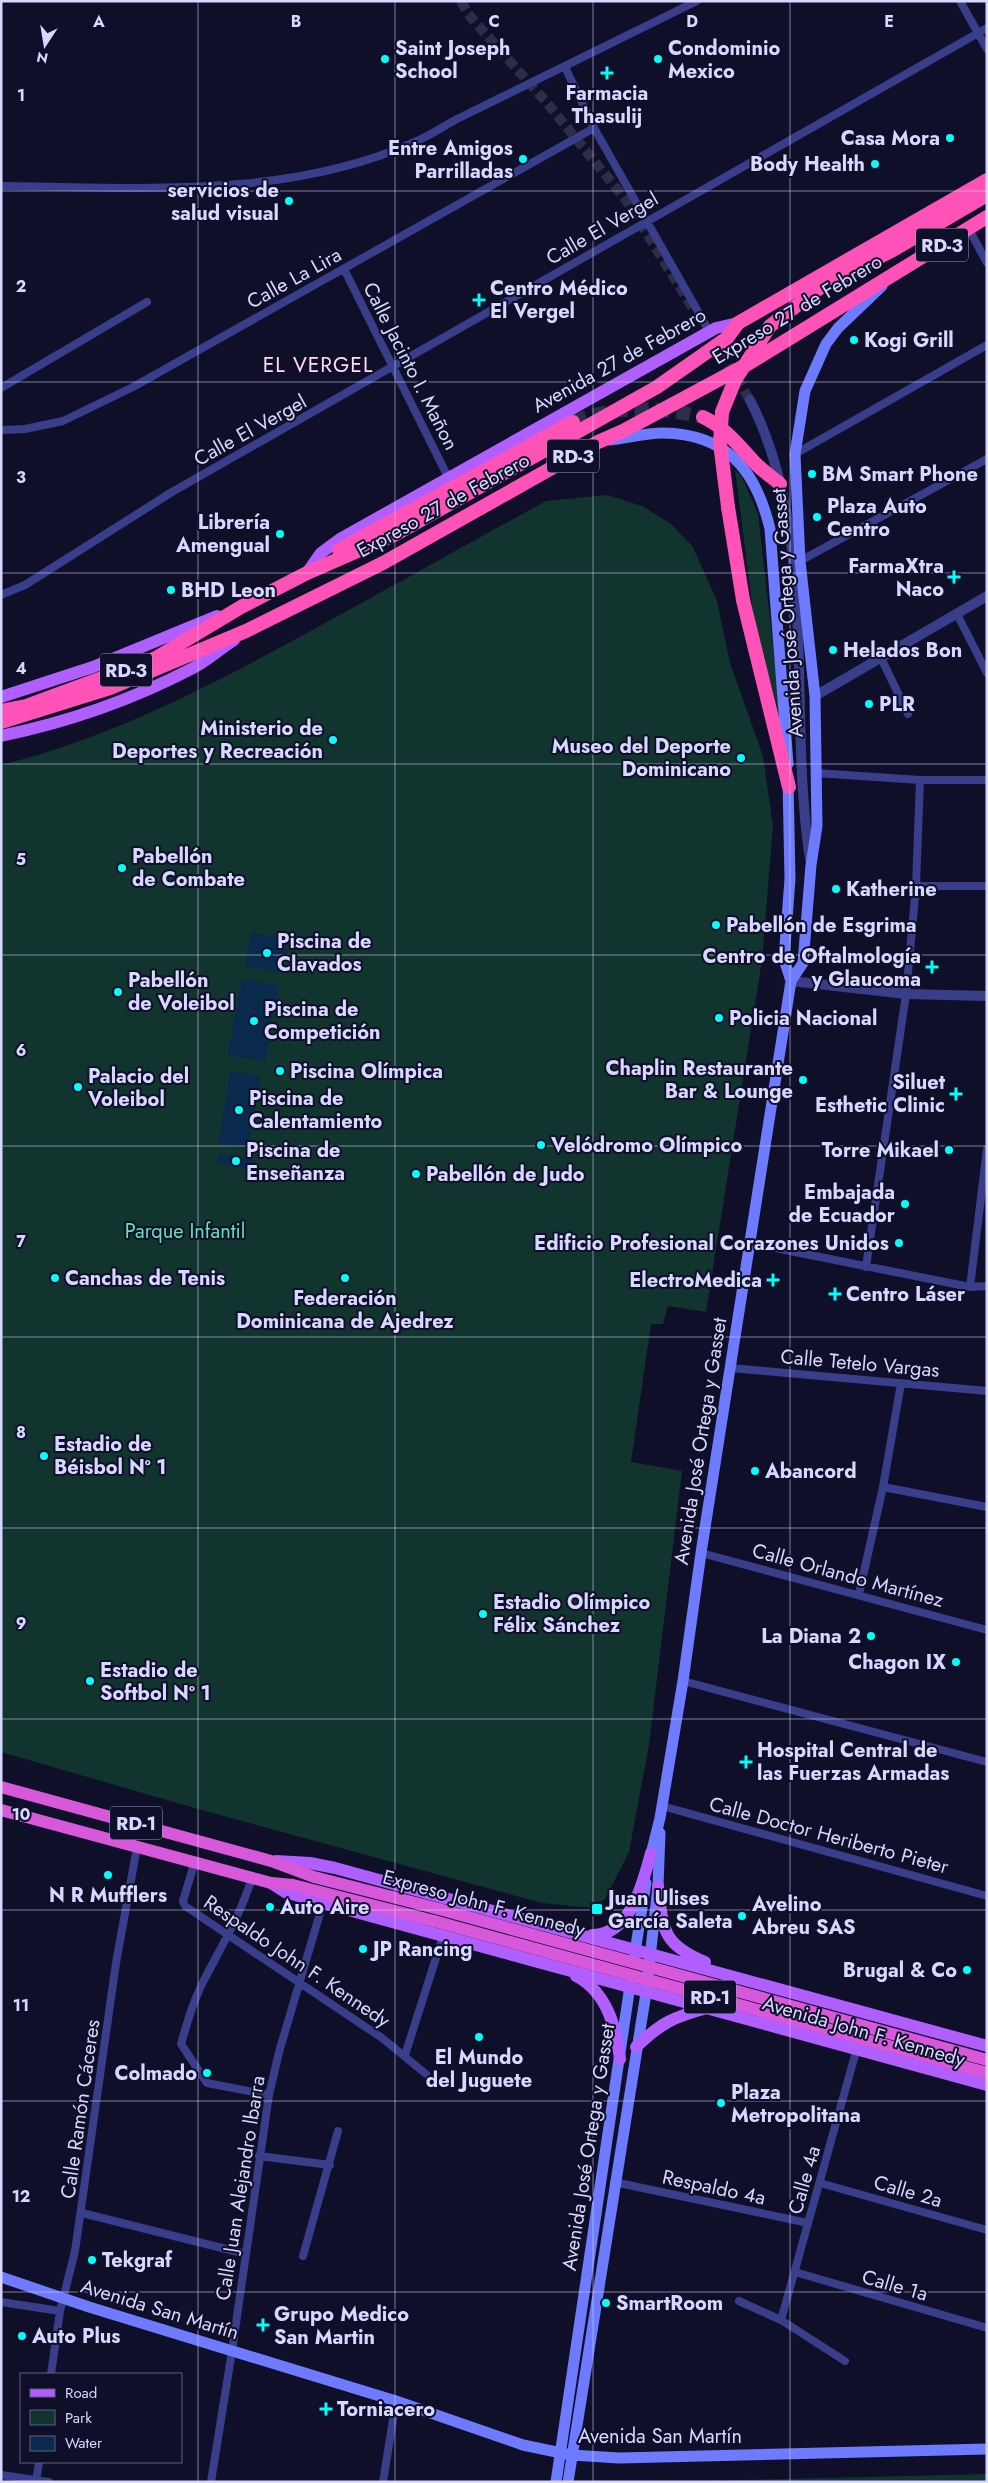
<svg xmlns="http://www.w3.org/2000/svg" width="988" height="2483" font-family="Jost,sans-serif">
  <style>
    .green { fill: #12342e }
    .water { fill: #0a2a4d }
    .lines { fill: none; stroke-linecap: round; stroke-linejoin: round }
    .tertiary-tunnel { stroke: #2e2d49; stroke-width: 10; stroke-dasharray: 10 5; stroke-linecap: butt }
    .motorway-tunnel { stroke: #2e2d49; stroke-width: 14; stroke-dasharray: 14 7; stroke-linecap: butt }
    .minor { stroke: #383e8a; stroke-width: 8 }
    .tertiary { stroke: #383e8a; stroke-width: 10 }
    .secondary { stroke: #6e7bff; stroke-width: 11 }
    .primary { stroke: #b15eff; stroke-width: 12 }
    .trunk { stroke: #d858dc; stroke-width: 12 }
    .motorway { stroke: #ff52b8; stroke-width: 14 }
    .trunk-bridge { stroke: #d858dc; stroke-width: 12 }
    .motorway-bridge { stroke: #ff52b8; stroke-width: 14 }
    .grid { fill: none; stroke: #d7d7ff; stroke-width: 1; stroke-opacity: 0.55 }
    .poi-dot { fill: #03fffc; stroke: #100f29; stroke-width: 2 }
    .labels { text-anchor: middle; stroke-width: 4; stroke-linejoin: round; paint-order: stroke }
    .shield { fill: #100f29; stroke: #9b9bbf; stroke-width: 1 }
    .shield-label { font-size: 19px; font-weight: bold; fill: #d7d7ff }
    .poi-label { font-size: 20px; font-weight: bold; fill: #d7d7ff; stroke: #100f29; text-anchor: start }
    .street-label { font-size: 20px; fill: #d7d7ff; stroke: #100f29 }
    .park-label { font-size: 20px; fill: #5ce6b4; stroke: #100f29 }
    .neighbourhood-label { font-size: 21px; letter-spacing: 1px; fill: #ffd9f5; stroke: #100f29 }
    .grid-label { font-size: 16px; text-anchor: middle; font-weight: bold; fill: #d7d7ff; stroke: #100f29; stroke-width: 4; stroke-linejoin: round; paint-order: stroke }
  </style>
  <rect width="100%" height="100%" fill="#100f29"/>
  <path class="green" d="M735,469L742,477L758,514L782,724L755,627Z
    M607,495L642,506L670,523L693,547L717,601L730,663L763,756L773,826L762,960L706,1312L668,1306L663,1324H651L631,1462L682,1471L649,1745L629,1852L605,1899L591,1908L542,1903L198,1809L1,1752V765C120,735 221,680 327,622C400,582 473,541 546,501Z
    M987,2474V2482H699V2481Z"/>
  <path class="water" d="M251,932L289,940L282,973L245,966Z
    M242,979L279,986L265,1062L228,1055Z
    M231,1071L261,1076L248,1149L218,1143Z
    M218,1153L255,1160L253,1170L216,1163Z"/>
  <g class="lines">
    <path class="tertiary-tunnel" d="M461,1L468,14L547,103L626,200L694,310
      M704,327L750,400"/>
    <path class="motorway-tunnel" d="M573,422C615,405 660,407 703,417"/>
    <path class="minor" d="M960,1L987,49
      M565,67L594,128L709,331
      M1,186C141,187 286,200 417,141C431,135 444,126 457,119L697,1
      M969,229L987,263
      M344,269L449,479
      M1,388L147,302
      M1,430L25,429L63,421L133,387L594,128
      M795,454L987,345
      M800,561L987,459
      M1,595L25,585L172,492L987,28
      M957,614L987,673
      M881,658L908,714
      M816,773L920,780H987
      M916,886H987
      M750,1243L970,1287L987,1286
      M866,1267L906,994L916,886L920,780
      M970,1287L987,1149
      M731,1368L987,1391
      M883,1487L987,1507
      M701,1553L987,1630
      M859,1594L883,1487L901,1383
      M683,1681L987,1762
      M662,1806L987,1896
      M195,1861L183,1901L185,1906L382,2038L426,2074
      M252,1878C240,1916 221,1947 203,1982C193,2002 187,2023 181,2044L207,2083L269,2095
      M405,2055L443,1936
      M259,2156L330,2165
      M614,2182L808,2223
      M820,2183L987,2230
      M82,2213L246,2254
      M303,2256L338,2131
      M795,2272L987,2328
      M739,2301L781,2320L845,2361
      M1,2302L60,2311
      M781,2320L857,2048
      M51,2374L60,2311L75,2251L116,1963L137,1847
      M1,2475L49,2482
      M36,2482L39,2462
      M211,2482L232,2351L269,2095L279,2052L323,1903
      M383,2482L396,2401"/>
    <path class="tertiary" d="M750,400C820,537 787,712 810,859
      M815,696L987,596
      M791,981L906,994L987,996"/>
    <path class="secondary" d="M610,440C627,438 646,433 663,433C727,434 756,470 770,529L788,764
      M788,780L790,879L784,959L791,981
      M649,1862L660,1818L683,1681L701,1553L791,981L803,963L811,865L817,826L815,696L800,561L795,454L805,391L826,344L838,328L882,286
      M634,1958L646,1883
      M1,2277L89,2307L396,2401L523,2445L571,2455L619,2458L987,2449
      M556,2482L631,1979
      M568,2482L646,1993L658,1886L660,1833"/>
    <path class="primary" d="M307,573L321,553L340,539L716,328L738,323
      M1,697L93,667L217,616
      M1,736C68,722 132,700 193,668C207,661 220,649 234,640
      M276,1861L310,1863L335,1868L987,2046
      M271,1883L285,1892L323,1903L987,2085
      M658,1886C663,1928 661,1944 705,1962
      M592,1935C630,1936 643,1883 651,1853
      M576,1976C607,1992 616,2027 620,2059
      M636,2047C661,2023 673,2017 707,2008"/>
    <path class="trunk" d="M1,1787L271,1861L314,1877L439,1909
      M1,1810L271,1883L293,1885L434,1921"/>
    <path class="motorway" d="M821,287L893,250L987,195
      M703,417C726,428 739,446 756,464C763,471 772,477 780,484
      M728,507L743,600L789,787
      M339,550L573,422
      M1,711L26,706L156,658L241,607L307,573L396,534L657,387L727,338L738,323L987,180
      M1,722L110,688L246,631L383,563L598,442L623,431L746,365L987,217"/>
    <path class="trunk-bridge" d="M439,1909L987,2060
      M434,1921L987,2073"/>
    <path class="motorway-bridge" d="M728,507L720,443L722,412L735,380L770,326L821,287"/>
  </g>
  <path class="grid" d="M198,1V2482M395,1V2482M593,1V2482M790,1V2482M1,191H987M1,382H987M1,573H987M1,764H987M1,955H987M1,1146H987M1,1337H987M1,1528H987M1,1719H987M1,1910H987M1,2101H987M1,2292H987"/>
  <g class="poi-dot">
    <circle cx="385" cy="59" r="5"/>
    <circle cx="658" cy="59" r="5"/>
    <path d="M604.5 65.5h5v5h5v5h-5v5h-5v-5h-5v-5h5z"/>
    <circle cx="950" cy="138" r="5"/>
    <circle cx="523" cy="159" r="5"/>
    <circle cx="875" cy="164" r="5"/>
    <circle cx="289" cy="201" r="5"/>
    <path d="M476.5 292.5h5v5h5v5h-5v5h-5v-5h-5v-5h5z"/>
    <circle cx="854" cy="340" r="5"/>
    <circle cx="812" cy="474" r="5"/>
    <circle cx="817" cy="517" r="5"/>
    <circle cx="280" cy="534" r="5"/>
    <path d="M951.5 569.5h5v5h5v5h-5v5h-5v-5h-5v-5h5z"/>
    <circle cx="171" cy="590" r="5"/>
    <circle cx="833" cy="650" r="5"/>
    <circle cx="869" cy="704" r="5"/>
    <circle cx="333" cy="740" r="5"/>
    <circle cx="741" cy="758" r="5"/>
    <circle cx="122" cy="868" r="5"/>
    <circle cx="836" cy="889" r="5"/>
    <circle cx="716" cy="925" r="5"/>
    <circle cx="267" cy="953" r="5"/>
    <path d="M929.5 959.5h5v5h5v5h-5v5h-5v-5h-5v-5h5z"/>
    <circle cx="118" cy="992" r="5"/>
    <circle cx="719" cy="1018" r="5"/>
    <circle cx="254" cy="1021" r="5"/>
    <circle cx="280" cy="1071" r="5"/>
    <circle cx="803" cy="1080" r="5"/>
    <circle cx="78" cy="1087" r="5"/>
    <path d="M953.5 1086.5h5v5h5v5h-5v5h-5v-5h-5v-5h5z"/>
    <circle cx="239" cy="1110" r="5"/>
    <circle cx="541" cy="1145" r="5"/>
    <circle cx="949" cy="1150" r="5"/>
    <circle cx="236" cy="1161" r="5"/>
    <circle cx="416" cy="1174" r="5"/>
    <circle cx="905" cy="1204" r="5"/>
    <circle cx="899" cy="1243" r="5"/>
    <circle cx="55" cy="1278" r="5"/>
    <circle cx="345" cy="1278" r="5"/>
    <path d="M770.5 1272.5h5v5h5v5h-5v5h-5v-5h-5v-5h5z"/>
    <path d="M832.5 1286.5h5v5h5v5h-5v5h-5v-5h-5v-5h5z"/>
    <circle cx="44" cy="1456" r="5"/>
    <circle cx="755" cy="1471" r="5"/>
    <circle cx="483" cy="1614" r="5"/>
    <circle cx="871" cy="1636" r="5"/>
    <circle cx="956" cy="1662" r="5"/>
    <circle cx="90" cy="1681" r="5"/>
    <path d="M743.5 1754.5h5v5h5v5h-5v5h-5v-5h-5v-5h5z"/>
    <circle cx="108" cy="1875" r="5"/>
    <circle cx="270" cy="1907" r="5"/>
    <rect x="591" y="1903" width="12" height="12" rx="2.5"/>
    <circle cx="742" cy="1916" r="5"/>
    <circle cx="363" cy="1949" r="5"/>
    <circle cx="967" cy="1970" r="5"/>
    <circle cx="479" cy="2037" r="5"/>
    <circle cx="207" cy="2073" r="5"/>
    <circle cx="721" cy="2103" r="5"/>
    <circle cx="92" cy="2260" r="5"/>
    <circle cx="606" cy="2303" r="5"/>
    <path d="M260.5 2317.5h5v5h5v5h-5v5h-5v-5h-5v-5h5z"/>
    <circle cx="22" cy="2336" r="5"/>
    <path d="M323.5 2401.5h5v5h5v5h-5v5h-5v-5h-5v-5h5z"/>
  </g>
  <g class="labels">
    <g class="shield">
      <rect x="916" y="228.5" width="52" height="33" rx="4"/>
      <rect x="547" y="439.5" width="52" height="33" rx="4"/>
      <rect x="100" y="653.5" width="52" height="33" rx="4"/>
      <rect x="110" y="1806.5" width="52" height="33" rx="4"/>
      <rect x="684" y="1980.5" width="52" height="33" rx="4"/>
    </g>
    <g class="shield-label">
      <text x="942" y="252">RD-3</text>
      <text x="573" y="463">RD-3</text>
      <text x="126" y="677">RD-3</text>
      <text x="136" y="1830">RD-1</text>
      <text x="710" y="2004">RD-1</text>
    </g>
    <g class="poi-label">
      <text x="395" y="55">Saint Joseph<tspan x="395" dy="23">School</tspan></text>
      <text x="668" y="55">Condominio<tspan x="668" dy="23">Mexico</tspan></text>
      <text x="607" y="100" text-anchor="middle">Farmacia<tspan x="607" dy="23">Thasulij</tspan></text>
      <text x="940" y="145" text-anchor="end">Casa Mora</text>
      <text x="513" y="155" text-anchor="end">Entre Amigos<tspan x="513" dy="23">Parrilladas</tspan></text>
      <text x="865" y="171" text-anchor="end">Body Health</text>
      <text x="279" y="197" text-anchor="end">servicios de<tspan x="279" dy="23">salud visual</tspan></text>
      <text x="490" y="295">Centro Médico<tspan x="490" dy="23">El Vergel</tspan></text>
      <text x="864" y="347">Kogi Grill</text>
      <text x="822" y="481">BM Smart Phone</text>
      <text x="827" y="513">Plaza Auto<tspan x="827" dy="23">Centro</tspan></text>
      <text x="270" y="529" text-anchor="end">Librería<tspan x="270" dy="23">Amengual</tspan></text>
      <text x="944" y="573" text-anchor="end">FarmaXtra<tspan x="944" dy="23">Naco</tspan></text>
      <text x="181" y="597">BHD Leon</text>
      <text x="843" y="657">Helados Bon</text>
      <text x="879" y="711">PLR</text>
      <text x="323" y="735" text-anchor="end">Ministerio de<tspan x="323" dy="23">Deportes y Recreación</tspan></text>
      <text x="731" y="753" text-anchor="end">Museo del Deporte<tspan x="731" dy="23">Dominicano</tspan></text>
      <text x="132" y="863">Pabellón<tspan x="132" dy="23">de Combate</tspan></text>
      <text x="846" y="896">Katherine</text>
      <text x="726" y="932">Pabellón de Esgrima</text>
      <text x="277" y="948">Piscina de<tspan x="277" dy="23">Clavados</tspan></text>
      <text x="921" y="963" text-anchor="end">Centro de Oftalmología<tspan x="921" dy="23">y Glaucoma</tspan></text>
      <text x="128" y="987">Pabellón<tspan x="128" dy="23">de Voleibol</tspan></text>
      <text x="264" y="1016">Piscina de<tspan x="264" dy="23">Competición</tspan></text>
      <text x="729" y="1025">Policia Nacional</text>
      <text x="793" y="1075" text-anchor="end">Chaplin Restaurante<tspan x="793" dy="23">Bar &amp; Lounge</tspan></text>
      <text x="290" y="1078">Piscina Olímpica</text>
      <text x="88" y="1083">Palacio del<tspan x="88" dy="23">Voleibol</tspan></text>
      <text x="945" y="1089" text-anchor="end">Siluet<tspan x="945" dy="23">Esthetic Clinic</tspan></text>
      <text x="249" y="1105">Piscina de<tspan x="249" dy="23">Calentamiento</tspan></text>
      <text x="551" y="1152">Velódromo Olímpico</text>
      <text x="246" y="1157">Piscina de<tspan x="246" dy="23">Enseñanza</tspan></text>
      <text x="939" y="1157" text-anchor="end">Torre Mikael</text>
      <text x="426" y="1181">Pabellón de Judo</text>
      <text x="895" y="1199" text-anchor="end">Embajada<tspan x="895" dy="23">de Ecuador</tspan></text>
      <text x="889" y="1250" text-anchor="end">Edificio Profesional Corazones Unidos</text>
      <text x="65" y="1285">Canchas de Tenis</text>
      <text x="762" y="1287" text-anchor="end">ElectroMedica</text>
      <text x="846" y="1301">Centro Láser</text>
      <text x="345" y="1305" text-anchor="middle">Federación<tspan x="345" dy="23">Dominicana de Ajedrez</tspan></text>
      <text x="54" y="1451">Estadio de<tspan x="54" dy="23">Béisbol Nº 1</tspan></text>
      <text x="765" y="1478">Abancord</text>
      <text x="493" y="1609">Estadio Olímpico<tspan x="493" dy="23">Félix Sánchez</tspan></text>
      <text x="861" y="1643" text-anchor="end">La Diana 2</text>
      <text x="946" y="1669" text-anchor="end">Chagon IX</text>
      <text x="100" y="1677">Estadio de<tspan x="100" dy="23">Softbol Nº 1</tspan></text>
      <text x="757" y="1757">Hospital Central de<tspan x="757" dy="23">las Fuerzas Armadas</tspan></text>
      <text x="108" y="1902" text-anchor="middle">N R Mufflers</text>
      <text x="608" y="1905">Juan Ulises<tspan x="608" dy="23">García Saleta</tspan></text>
      <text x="752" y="1911">Avelino<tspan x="752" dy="23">Abreu SAS</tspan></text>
      <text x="280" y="1914">Auto Aire</text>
      <text x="373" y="1956">JP Rancing</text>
      <text x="957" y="1977" text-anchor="end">Brugal &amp; Co</text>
      <text x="479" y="2064" text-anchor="middle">El Mundo<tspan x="479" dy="23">del Juguete</tspan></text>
      <text x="197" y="2080" text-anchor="end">Colmado</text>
      <text x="731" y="2099">Plaza<tspan x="731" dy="23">Metropolitana</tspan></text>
      <text x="102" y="2267">Tekgraf</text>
      <text x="616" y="2310">SmartRoom</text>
      <text x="274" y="2321">Grupo Medico<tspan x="274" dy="23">San Martin</tspan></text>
      <text x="32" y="2343">Auto Plus</text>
      <text x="337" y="2416">Torniacero</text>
    </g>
    <g class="street-label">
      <text transform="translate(602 228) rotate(-30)" y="7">Calle El Vergel</text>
      <text transform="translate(294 278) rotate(-29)" y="7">Calle La Lira</text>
      <text transform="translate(797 309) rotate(-31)" y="7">Expreso 27 de Febrero</text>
      <text transform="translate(619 360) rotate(-29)" y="7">Avenida 27 de Febrero</text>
      <text transform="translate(411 366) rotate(63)" y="7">Calle Jacinto I. Mañon</text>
      <text transform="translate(250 430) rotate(-29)" y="7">Calle El Vergel</text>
      <text transform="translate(443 505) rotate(-29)" y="7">Expreso 27 de Febrero</text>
      <text transform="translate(787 613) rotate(-94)" y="7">Avenida José Ortega y Gasset</text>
      <text transform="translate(860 1363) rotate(5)" y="7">Calle Tetelo Vargas</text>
      <text transform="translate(700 1441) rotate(-81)" y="7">Avenida José Ortega y Gasset</text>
      <text transform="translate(848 1575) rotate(15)" y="7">Calle Orlando Martínez</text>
      <text transform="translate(829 1835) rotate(15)" y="7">Calle Doctor Heriberto Pieter</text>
      <text transform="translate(484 1903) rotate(15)" y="7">Expreso John F. Kennedy</text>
      <text transform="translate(297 1961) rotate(34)" y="7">Respaldo John F. Kennedy</text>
      <text transform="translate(864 2031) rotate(16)" y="7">Avenida John F. Kennedy</text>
      <text transform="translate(80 2109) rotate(-82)" y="7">Calle Ramón Cáceres</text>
      <text transform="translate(588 2147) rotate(-81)" y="7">Avenida José Ortega y Gasset</text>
      <text transform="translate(804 2180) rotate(-74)" y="7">Calle 4a</text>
      <text transform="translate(714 2187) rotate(12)" y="7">Respaldo 4a</text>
      <text transform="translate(240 2188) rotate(-81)" y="7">Calle Juan Alejandro lbarra</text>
      <text transform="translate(908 2191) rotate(16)" y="7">Calle 2a</text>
      <text transform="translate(895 2285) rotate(16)" y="7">Calle 1a</text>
      <text transform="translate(160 2309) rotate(17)" y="7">Avenida San Martín</text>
      <text x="660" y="2443">Avenida San Martín</text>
    </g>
    <g class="park-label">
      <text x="185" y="1238">Parque Infantil</text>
    </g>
    <g class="neighbourhood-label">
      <text x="318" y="372">EL VERGEL</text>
    </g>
  </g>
  <g class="grid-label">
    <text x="99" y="27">A</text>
    <text x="296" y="27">B</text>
    <text x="494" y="27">C</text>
    <text x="692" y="27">D</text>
    <text x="889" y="27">E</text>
    <text x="21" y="101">1</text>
    <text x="21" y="292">2</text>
    <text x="21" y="483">3</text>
    <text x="21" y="674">4</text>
    <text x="21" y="865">5</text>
    <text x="21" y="1056">6</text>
    <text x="21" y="1247">7</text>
    <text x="21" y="1438">8</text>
    <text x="21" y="1629">9</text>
    <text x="21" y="1820">10</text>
    <text x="21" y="2011">11</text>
    <text x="21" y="2202">12</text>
  </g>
  <rect width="988" height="2483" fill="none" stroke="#d7d7ff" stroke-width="5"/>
  <rect x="20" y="2373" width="162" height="90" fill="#100f29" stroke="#605f7f"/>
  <rect x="30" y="2389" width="25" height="8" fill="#b15eff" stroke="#605f7f"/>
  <text x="65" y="2398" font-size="15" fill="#d7d7ff">Road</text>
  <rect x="30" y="2410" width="25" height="15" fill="#12342e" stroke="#605f7f"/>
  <text x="65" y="2423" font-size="15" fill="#d7d7ff">Park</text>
  <rect x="30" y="2436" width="25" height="15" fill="#0a2a4d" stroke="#605f7f"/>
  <text x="65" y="2448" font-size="15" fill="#d7d7ff">Water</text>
  <g transform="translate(45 45) rotate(192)" stroke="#100f29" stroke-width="4" paint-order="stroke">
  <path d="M0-4L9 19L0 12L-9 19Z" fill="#d7d7ff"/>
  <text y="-8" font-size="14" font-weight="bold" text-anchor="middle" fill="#d7d7ff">N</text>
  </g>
</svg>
